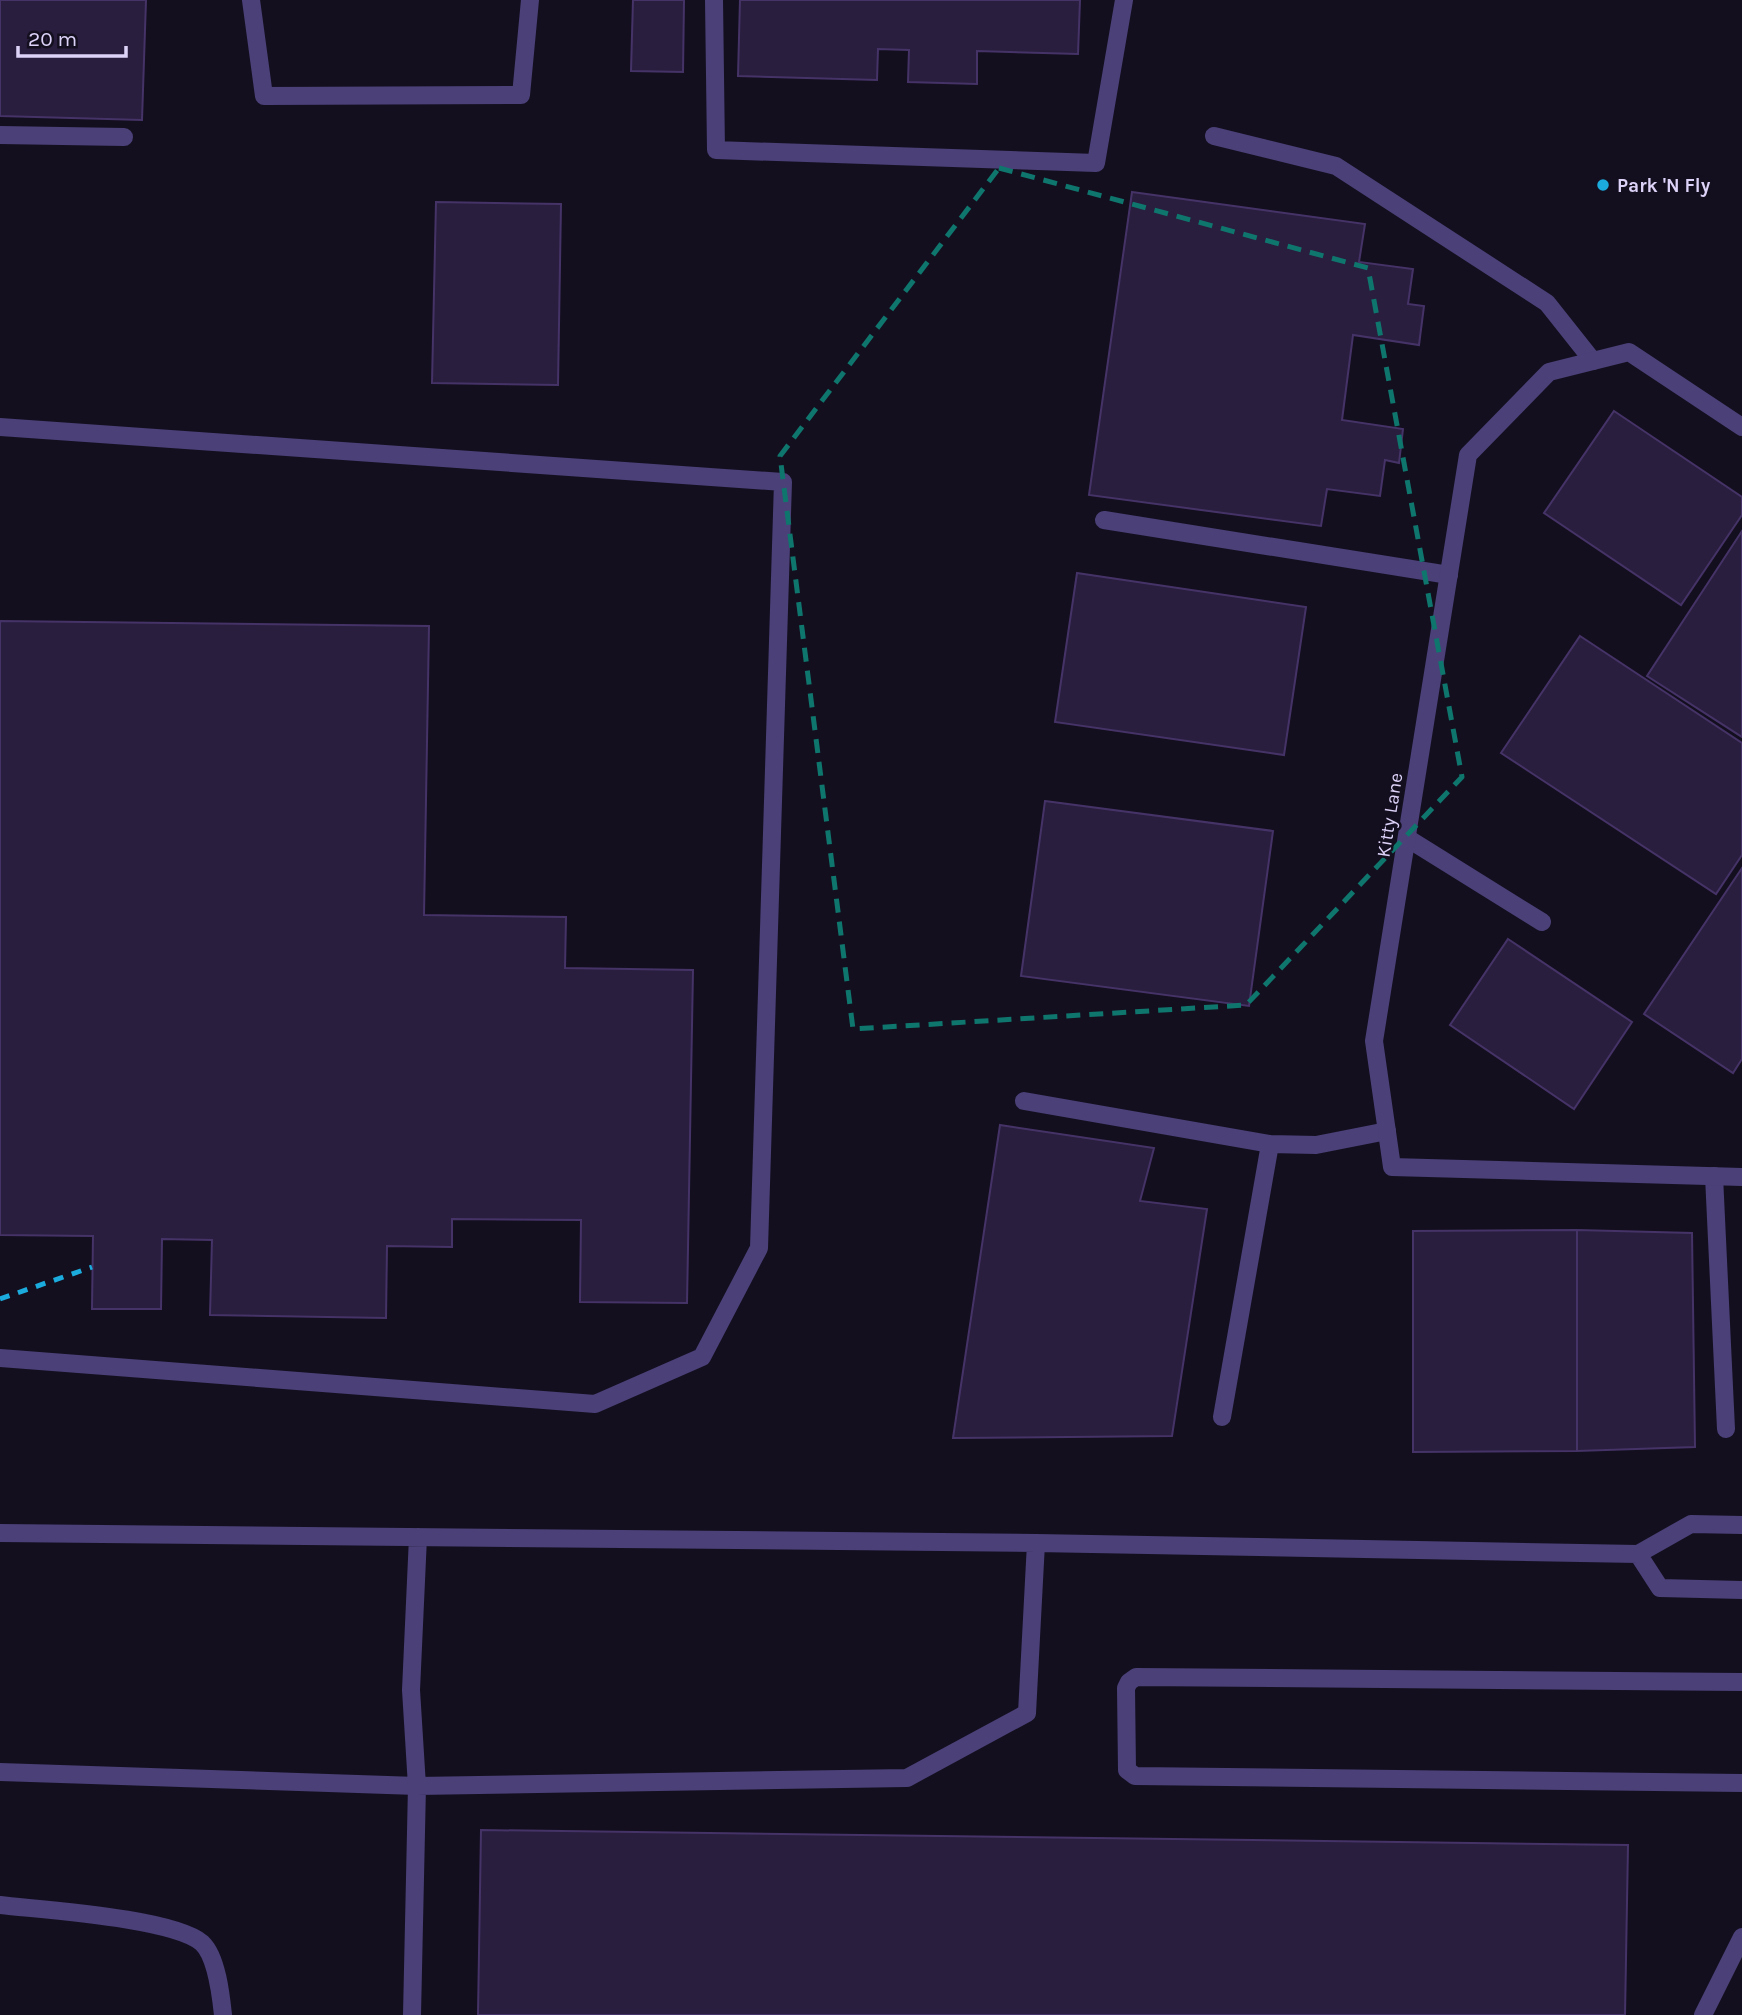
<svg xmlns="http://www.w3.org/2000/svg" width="1742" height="2015" font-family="Karla,sans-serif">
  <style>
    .building { fill: #291e3e; stroke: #453367; stroke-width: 2 }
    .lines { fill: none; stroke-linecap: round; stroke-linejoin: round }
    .service { stroke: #4b4078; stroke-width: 18 }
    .minor { stroke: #4b4078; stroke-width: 18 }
    .rail { stroke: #1cabdd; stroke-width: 5; stroke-dasharray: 10 9; stroke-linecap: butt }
    .marked { fill: none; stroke: #0f766e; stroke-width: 5; stroke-dasharray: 14 9; stroke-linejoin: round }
    .poi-dot { fill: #1cabdd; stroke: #140f1f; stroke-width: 2.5 }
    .labels { text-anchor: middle; stroke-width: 5; stroke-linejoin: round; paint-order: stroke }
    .poi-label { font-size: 19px; font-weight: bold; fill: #ddd3f9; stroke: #140f1f; text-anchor: start }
    .street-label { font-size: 19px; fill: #ddd3f9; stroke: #140f1f }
  </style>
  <rect width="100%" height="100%" fill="#140f1f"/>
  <path class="building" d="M0,0H146L142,120L0,116Z
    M633,0H684L683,72L631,71Z
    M740,0H1080L1078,54L977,51V84L908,82L909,50L878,49L877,80L738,76Z
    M1132,192L1365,224L1359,262L1413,269L1408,304L1424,306L1419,345L1353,335L1342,420L1403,429L1399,463L1385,460L1380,496L1327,489L1321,526L1089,495Z
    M436,202L561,204L558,385L432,383Z
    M1614,411L1742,497V515L1681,605L1544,513Z
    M1742,531V737L1647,676Z
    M1077,573L1306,607L1284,755L1055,722Z
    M0,621L429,626L424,915L566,917L565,968L693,970L687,1303L580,1302L581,1220L452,1219V1247L387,1246L386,1318L210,1315L212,1240L162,1239L161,1309H92L93,1236L0,1235Z
    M1580,636L1742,743V855L1716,894L1501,753Z
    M1045,801L1273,831L1249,1006L1021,976Z
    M1742,868V1059L1733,1073L1644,1014Z
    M1508,939L1632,1022L1574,1109L1450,1025Z
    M1000,1125L1154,1148L1140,1201L1207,1209L1172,1436L953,1438Z
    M1577,1230L1692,1233L1695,1447L1577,1451Z
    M1577,1230V1451L1413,1452V1231Z
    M481,1830L1628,1845L1625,2015H478Z"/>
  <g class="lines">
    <path class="service" d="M251,0L264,96L521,95L530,0
      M714,0L716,150L1096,163L1124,0
      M0,135L124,137
      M1214,136L1336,166L1547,303L1593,361
      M0,427L783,482L759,1248L702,1357L595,1404L0,1358
      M1104,520L1449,575
      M1407,838L1542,922
      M1024,1101L1270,1144
      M1714,1176L1726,1429
      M1222,1417L1270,1144L1316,1145L1387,1131
      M0,1533L1036,1543L1027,1713L907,1778L417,1786L0,1772
      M1036,1543L1638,1554L1691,1524L1742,1525
      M1638,1554L1660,1588L1742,1590
      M1742,1682L1136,1677L1129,1682L1126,1688L1127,1770L1135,1776L1742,1783
      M0,1905C42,1910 173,1918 202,1943C217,1957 221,1996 223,2015
      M412,2015L417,1786L411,1690L418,1537
      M1703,2015L1742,1937"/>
    <path class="minor" d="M1742,427L1629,352L1549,372L1468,455L1374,1041L1392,1167L1742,1177"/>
    <path class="rail" d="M0,1299L92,1267"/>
  </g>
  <path class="marked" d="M999,168L1368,268L1462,777L1246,1005L853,1029L780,456Z"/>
  <circle class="poi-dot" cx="1603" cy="185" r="7"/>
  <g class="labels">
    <g class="poi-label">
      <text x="1617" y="192">Park 'N Fly</text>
    </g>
    <g class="street-label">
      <text transform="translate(1389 815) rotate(-81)" y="7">Kitty Lane</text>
    </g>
  </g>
  <path d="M18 46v10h108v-10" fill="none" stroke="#ddd3f9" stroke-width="3.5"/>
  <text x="28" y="46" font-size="21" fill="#ddd3f9" stroke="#140f1f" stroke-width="5" paint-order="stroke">20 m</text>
</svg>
